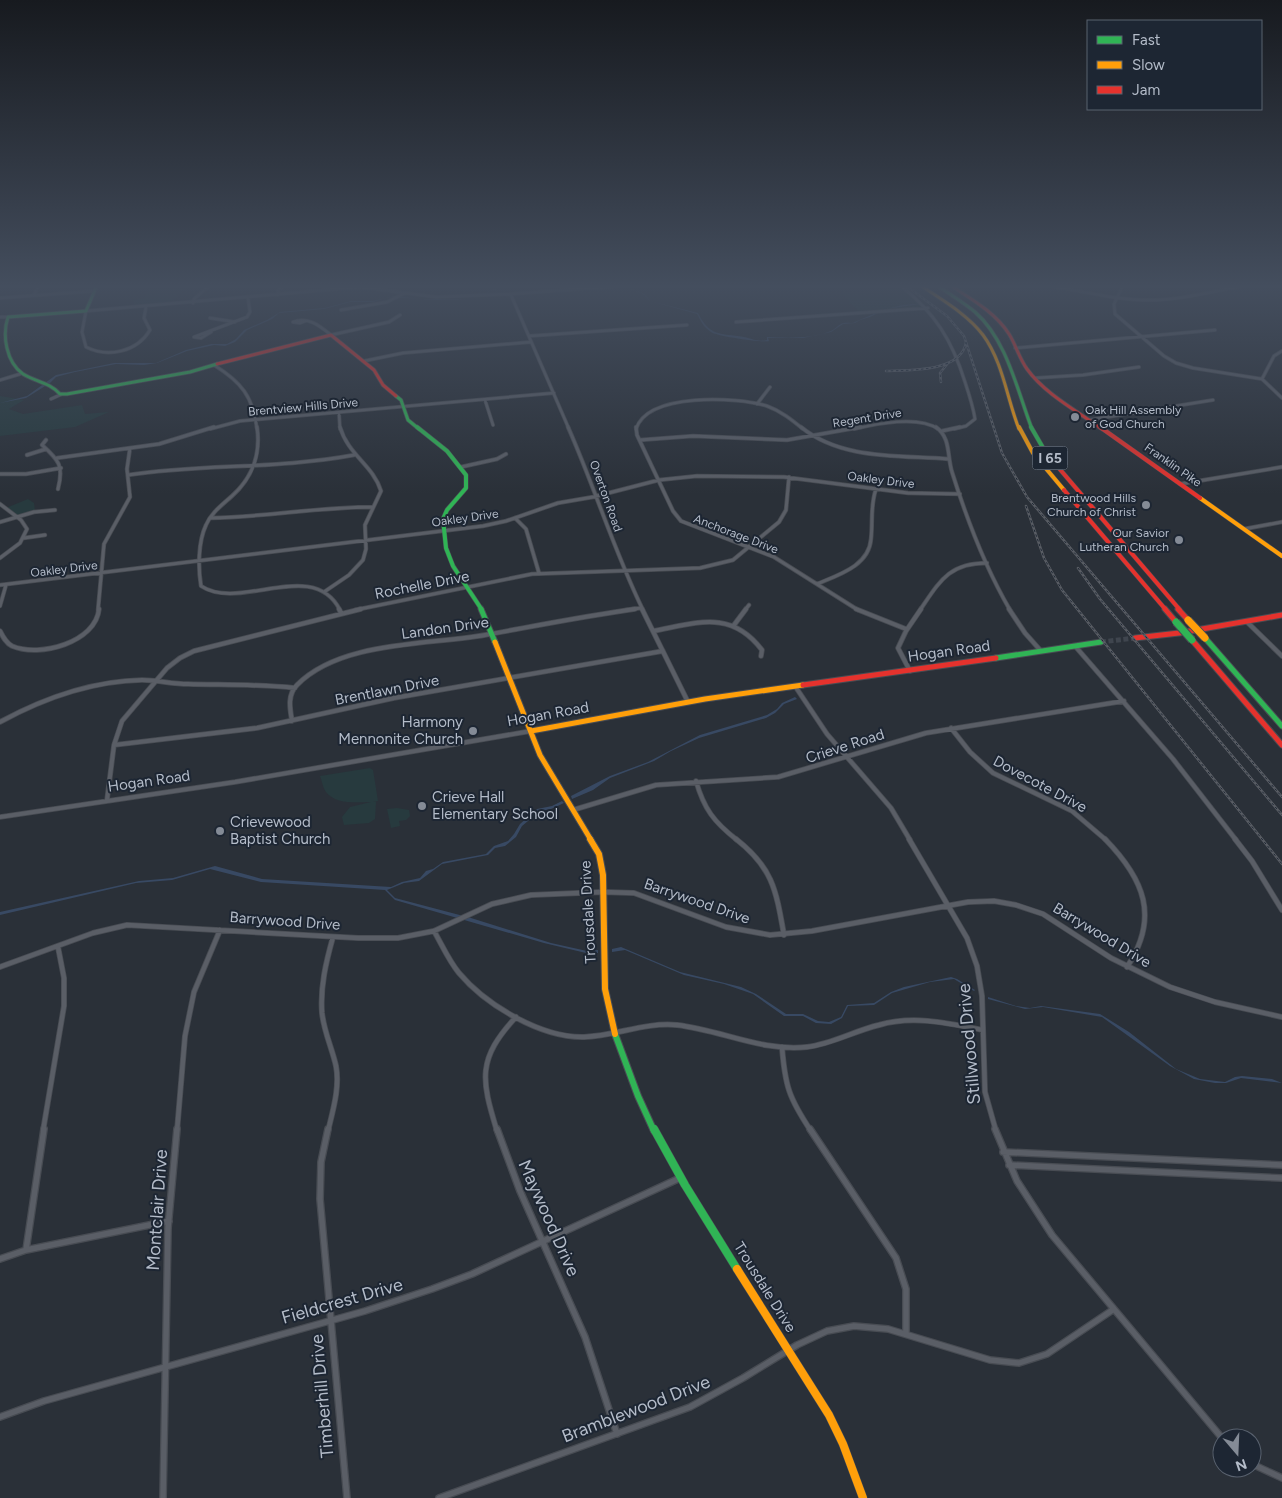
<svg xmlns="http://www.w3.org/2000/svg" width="1282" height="1498" font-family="Figtree,sans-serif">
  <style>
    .green { fill: #273a3e }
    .water { fill: #384963 }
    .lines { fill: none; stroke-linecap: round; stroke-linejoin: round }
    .secondary-tunnel { stroke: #3f454e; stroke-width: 5; stroke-dasharray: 5 2.5; stroke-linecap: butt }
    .street-far4-casing { stroke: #484c53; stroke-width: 4 }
    .street-far3-casing { stroke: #484c53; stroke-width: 4.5 }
    .street-far2-casing { stroke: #484c53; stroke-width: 5.5 }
    .street-far1-casing { stroke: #484c53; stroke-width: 6 }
    .street-casing { stroke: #484c53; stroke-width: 8 }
    .fast-far4-casing { stroke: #484c53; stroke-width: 4.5 }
    .fast-far3-casing { stroke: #484c53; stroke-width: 5 }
    .fast-far2-casing { stroke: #484c53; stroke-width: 7 }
    .fast-far1-casing { stroke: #484c53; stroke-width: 8 }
    .fast-casing { stroke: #484c53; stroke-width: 9 }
    .slow-far4-casing { stroke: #484c53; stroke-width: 4.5 }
    .slow-far3-casing { stroke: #484c53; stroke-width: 5 }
    .slow-far2-casing { stroke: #484c53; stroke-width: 7 }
    .slow-far1-casing { stroke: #484c53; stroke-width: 8 }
    .slow-casing { stroke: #484c53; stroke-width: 9 }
    .jam-far2-casing { stroke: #484c53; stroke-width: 4.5 }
    .jam-far1-casing { stroke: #484c53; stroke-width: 5 }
    .jam-casing { stroke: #484c53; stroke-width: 7 }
    .street-far4 { stroke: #5a5e66; stroke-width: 2.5 }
    .street-far3 { stroke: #5a5e66; stroke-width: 3 }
    .street-far2 { stroke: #5a5e66; stroke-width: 4 }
    .street-far1 { stroke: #5a5e66; stroke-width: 4.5 }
    .street { stroke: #5a5e66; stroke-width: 5.5 }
    .fast-far4 { stroke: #30b455; stroke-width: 3 }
    .fast-far3 { stroke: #30b455; stroke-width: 4 }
    .fast-far2 { stroke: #30b455; stroke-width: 5 }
    .fast-far1 { stroke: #30b455; stroke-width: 6 }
    .fast { stroke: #30b455; stroke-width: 8 }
    .slow-far4 { stroke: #ff9f0a; stroke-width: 3 }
    .slow-far3 { stroke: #ff9f0a; stroke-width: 4 }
    .slow-far2 { stroke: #ff9f0a; stroke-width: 5 }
    .slow-far1 { stroke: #ff9f0a; stroke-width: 6 }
    .slow { stroke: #ff9f0a; stroke-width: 8 }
    .jam-far2 { stroke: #e5322d; stroke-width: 3 }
    .jam-far1 { stroke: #e5322d; stroke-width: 4 }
    .jam { stroke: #e5322d; stroke-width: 5 }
    .rail-casing { stroke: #595d64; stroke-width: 2.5 }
    .rail { stroke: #1d2633; stroke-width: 1; stroke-dasharray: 2.5; stroke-linecap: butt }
    .fast-bridge-casing { stroke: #474c53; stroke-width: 9; stroke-linecap: butt }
    .slow-bridge-casing { stroke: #474c53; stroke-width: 9; stroke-linecap: butt }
    .fast-bridge { stroke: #30b455; stroke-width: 7 }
    .slow-bridge { stroke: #ff9f0a; stroke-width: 7 }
    .poi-dot { fill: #848b96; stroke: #1d2633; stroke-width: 2 }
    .labels { text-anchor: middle; stroke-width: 4; stroke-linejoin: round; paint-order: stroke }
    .far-street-label { font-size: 12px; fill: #b4bcc9; stroke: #1d2633 }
    .far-poi-label { font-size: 12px; fill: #b4bcc9; stroke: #1d2633; text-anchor: end }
    .shield { fill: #1d2633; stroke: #878f9c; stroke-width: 1 }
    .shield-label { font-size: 14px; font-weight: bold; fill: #b4bcc9 }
    .street-label { font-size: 15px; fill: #b4bcc9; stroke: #1d2633 }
    .poi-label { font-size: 15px; fill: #b4bcc9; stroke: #1d2633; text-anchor: start }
    .near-street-label { font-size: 18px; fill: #b4bcc9; stroke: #1d2633 }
  </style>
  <rect width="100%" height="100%" fill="#2a3038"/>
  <path class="green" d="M149,285H188L169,305L135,308L133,300L145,298Z
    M902,288L924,308L858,311L841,293Z
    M0,396L24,400L9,409L23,414L82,405L85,414L109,412L75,427L0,436Z
    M28,499L34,503L35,511L17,516L6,508Z
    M370,768L373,770L378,801L373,802H376L375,819L369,823L344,825L342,817L350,807L371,802C357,802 336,805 326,792C323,788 322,781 320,776Z
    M397,808L409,810L410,816L406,820L399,821L400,826L391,828L387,809Z"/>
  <path class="water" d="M505,285H507L470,299L436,300L389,297L373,302H350L324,309L279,313L272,319L247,330L235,342L225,346L214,345L187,351L157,363L144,365L116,364L75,372L56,377L50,383L26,398L0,403L27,396L56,375L114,363H156L186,350L211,344H227L236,339L244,330L267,320L280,312L325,308L351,301H373L395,296L419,299H470Z
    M620,285L645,294L650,301L698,313C710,337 720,333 744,337C753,339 758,342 767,340V337C787,338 812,339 831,331C836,329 838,324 844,323C847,322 852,324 855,322C875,313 897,303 920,304L886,309L870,317L860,320L855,323L843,324L831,332L803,338H768L769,341C762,343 716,336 711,332C703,327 701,321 697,314L650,301L643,294Z
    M795,697L797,699L784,704L775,713L766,718L699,738L671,751L654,761L610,778L593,790L572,799L571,796L610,776L648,762L700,735L767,715L777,709L782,703Z
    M562,801L564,803L551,809L540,811L522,826L516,837L505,846L495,848L488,855L442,864L419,881L404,883L387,890L395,898L471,918L551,943L587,951L598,950V953H586L544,943L395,900L385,890L261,882L210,869L172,880L136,883L0,915V912L139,881L173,878L215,866L262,879L391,887L402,882L420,878L426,871L433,869L443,862L486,854L494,846L508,841L514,834L520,824L537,809L552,806Z
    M621,947L680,972L741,987L756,994L786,1014H803L818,1021L829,1022L841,1017L847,1005L874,1003L891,992L904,987L951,977L957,979L975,990L974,991L954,979L930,982L892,993L874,1005L848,1006L842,1018L831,1024L816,1023L803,1016H784L753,994L724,984L684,975L625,950L612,952V949Z
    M988,997L1016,1006L1030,1008L1041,1006L1100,1014L1129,1032L1176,1069L1200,1079L1225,1082L1235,1077L1242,1076L1272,1079L1282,1083L1241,1078L1226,1083H1215L1194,1079L1170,1066L1102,1017L1043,1007L1025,1009L988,999Z"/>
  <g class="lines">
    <path class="secondary-tunnel" d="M1101,642L1135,638"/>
    <defs>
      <path id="street-far4" d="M900,285C935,313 952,340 965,382C969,394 973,406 975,419L966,426L954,429
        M952,285H958
        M1045,285C1082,291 1119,301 1156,300C1187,299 1218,290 1248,285
        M1123,285L1114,304L1115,314L1164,356L1176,363L1193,368L1262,379L1282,398
        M34,295L39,285
        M278,295V290L284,285
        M511,295L569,429
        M0,298L94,291
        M193,303L194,299L210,285
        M146,307L144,318L150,330C137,352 108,358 86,347L82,332L86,311L360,287L436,297L510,294L635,285
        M341,310L387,302L405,293
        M0,317H8
        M210,318L235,322
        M305,321L300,323L293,322C308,316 320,326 331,335L389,322L400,315
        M736,322L928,308
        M211,332L201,338L194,337L247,317L250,312L248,298
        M529,336L687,325
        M1015,348L1215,330
        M364,361L403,353L531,342
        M214,365C241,382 253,396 257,429
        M1035,378L1083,375L1139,367
        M1262,379L1274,356L1282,351
        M0,380L20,374
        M51,399L62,394
        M485,400L493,425
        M757,404L770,387
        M339,413L340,429
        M1089,420L1213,400
        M210,429L240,421L554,393
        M636,429C648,392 737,397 767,406C781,411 792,420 803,429
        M854,429C876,424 918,415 938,429"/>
      <path id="street-far3" d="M257,427C261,454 252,478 232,496C222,505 211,513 206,525C198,542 198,568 201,586C240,612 313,557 340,610
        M568,427C595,488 614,551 643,610
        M636,427L637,435L673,511L681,521L774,557L858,610
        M801,427C841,460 899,455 948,459
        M936,427C951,438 947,456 952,472C967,520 985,567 1010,610
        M942,431L960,427
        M46,440L42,445C59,460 64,466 58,489
        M640,440L693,436L787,440L861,427
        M27,455L46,449
        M57,458L159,444L214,427
        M461,467L497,459L506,454
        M0,474H26L61,468
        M128,475C203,464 279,469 354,455
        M1180,484L1282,467
        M0,504L21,520L27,529L20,543L0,558
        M211,518C265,517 319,507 373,507
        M515,518L526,529L539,573
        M0,522L34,512L55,510
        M1244,529L1282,522
        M24,538L45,535
        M817,584C838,575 869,566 871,539C873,521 870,506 876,489
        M0,585L483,526L506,521L558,503L593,497L659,480L697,476L784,477L908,493L960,494
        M324,592L349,575L363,560L366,549L365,525L381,491C373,465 348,455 340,427
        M0,606L6,585
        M98,610L104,544L130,497L127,469L130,448
        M355,610L532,574L700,568L733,560L779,522L786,510L789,477
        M626,610L641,608
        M745,610L749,605
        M920,610C940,581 949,563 987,563"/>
      <path id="street-far2" d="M339,609L341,613
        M642,609L688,702
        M856,609L906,629
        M1009,609L1025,633L1041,651
        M1246,621L1282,656
        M734,625L746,609
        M0,631C3,637 6,643 12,646C40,658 96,642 99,609
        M653,631C697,623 731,609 762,650L761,656
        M1075,646L1173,759L1236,840
        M910,671L898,648L906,631L921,609
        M795,686L827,734L891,808L910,840
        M292,721C290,709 287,695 297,685C340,641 428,645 485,635C535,626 585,616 635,609
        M0,722C44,698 91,681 142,680C157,680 172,684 188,684C224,685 259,684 295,688
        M951,728L970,752L993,773L1072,811L1106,840
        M114,745L257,728L394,698L663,651
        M696,781C704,809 714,822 737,840
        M107,800L114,745L122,721L167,668L180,658L194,651L361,609
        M573,810L656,785L778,777L926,733L1124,701
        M0,817L235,782L531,731"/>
      <path id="street-far1" d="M736,839C773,868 776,890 784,935
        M909,839L967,938L977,966L982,996L985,1092L996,1131
        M1105,839C1144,879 1160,917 1127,967
        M1235,839L1252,861L1282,910
        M434,931C442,945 449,961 459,973C486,1005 541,1038 584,1037C616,1036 644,1022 677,1025C721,1030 762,1052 807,1047C832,1044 854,1031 879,1025C913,1015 948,1023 983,1030
        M0,967L93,933L127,925L358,938H398L434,931L492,904L531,895L603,892L634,893L726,927L770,935L812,931L968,902L994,901L1016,905L1043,914L1111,958L1170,987L1215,1002L1282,1017
        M782,1047C785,1086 789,1098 811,1131
        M43,1131L64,1006V978L58,947
        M177,1131L185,1036L194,992L220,930
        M328,1131C333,1110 340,1087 336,1066C332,1048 324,1032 322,1013C320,987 326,962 333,937
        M497,1131C481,1079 477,1059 516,1017"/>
      <path id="street" d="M328,1129L321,1162L320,1199L347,1498
        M497,1129L520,1191L585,1337L617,1434
        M810,1129L896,1258L906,1289V1334
        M995,1129L1017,1181L1052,1235L1222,1438
        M1003,1152L1282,1165
        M1009,1165L1282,1178
        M26,1250L44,1129
        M0,1259L26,1250L169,1221
        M0,1417L44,1401L365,1311L432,1289L472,1274L680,1178
        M1252,1464L1282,1478
        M163,1498L168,1228L177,1129
        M439,1498L690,1407L743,1378L797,1345L827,1331L854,1326L888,1329L990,1360L1019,1363L1047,1354L1114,1309"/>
      <path id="fast-far4" d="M97,285L86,311L8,317C2,335 6,362 23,374C36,382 49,382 60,394H67L190,372L217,364
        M937,285C949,294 963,302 975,312C1007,340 1017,390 1032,429
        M396,396L401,400L408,420L419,429"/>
      <path id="fast-far3" d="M417,427L447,451L466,475V488L447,510L443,519L446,548L453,566L482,610
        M1031,427L1046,453"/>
      <path id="fast-far2" d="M481,609L495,642
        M1205,638L1282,726
        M996,658L1101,642"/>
      <path id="fast-far1" d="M615,1034L638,1096L654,1131"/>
      <path id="fast" d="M654,1129L685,1185L737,1269"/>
      <path id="slow-far4" d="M920,285C942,300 967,314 983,335C1003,362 1007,399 1019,429"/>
      <path id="slow-far3" d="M1019,427L1033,453L1064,490
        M1200,498L1282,556"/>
      <path id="slow-far2" d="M495,642L540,755L591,840
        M531,731L705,699L803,685"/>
      <path id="slow-far1" d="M590,839L599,854L603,875L605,989L615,1034"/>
      <path id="slow" d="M737,1269L829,1415L843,1444L863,1498"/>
      <path id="jam-far2" d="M950,285C971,299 995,312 1009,334C1016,345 1019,358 1027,369C1045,394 1077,411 1102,429
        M217,364L331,335L374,370L383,385L396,396"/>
      <path id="jam-far1" d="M1100,427L1200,498
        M1046,453L1180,610
        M1064,490L1166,610"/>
      <path id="jam" d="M1165,609L1176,622
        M1178,609L1188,620
        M1135,638L1179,633L1282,615
        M1192,640L1282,745
        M803,685L996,658"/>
    </defs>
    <use href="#street-far4" class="street-far4-casing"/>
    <use href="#street-far3" class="street-far3-casing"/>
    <use href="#street-far2" class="street-far2-casing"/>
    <use href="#street-far1" class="street-far1-casing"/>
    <use href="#street" class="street-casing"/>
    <use href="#fast-far4" class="fast-far4-casing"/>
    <use href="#fast-far3" class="fast-far3-casing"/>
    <use href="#fast-far2" class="fast-far2-casing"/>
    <use href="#fast-far1" class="fast-far1-casing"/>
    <use href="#fast" class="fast-casing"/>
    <use href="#slow-far4" class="slow-far4-casing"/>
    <use href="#slow-far3" class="slow-far3-casing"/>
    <use href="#slow-far2" class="slow-far2-casing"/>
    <use href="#slow-far1" class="slow-far1-casing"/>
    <use href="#slow" class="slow-casing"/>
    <use href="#jam-far2" class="jam-far2-casing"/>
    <use href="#jam-far1" class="jam-far1-casing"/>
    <use href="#jam" class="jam-casing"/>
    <use href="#street-far4" class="street-far4"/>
    <use href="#street-far3" class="street-far3"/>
    <use href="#street-far2" class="street-far2"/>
    <use href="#street-far1" class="street-far1"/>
    <use href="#street" class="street"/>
    <use href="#fast-far4" class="fast-far4"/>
    <use href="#fast-far3" class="fast-far3"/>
    <use href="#fast-far2" class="fast-far2"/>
    <use href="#fast-far1" class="fast-far1"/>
    <use href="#fast" class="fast"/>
    <use href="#slow-far4" class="slow-far4"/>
    <use href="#slow-far3" class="slow-far3"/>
    <use href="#slow-far2" class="slow-far2"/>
    <use href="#slow-far1" class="slow-far1"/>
    <use href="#slow" class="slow"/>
    <use href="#jam-far2" class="jam-far2"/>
    <use href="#jam-far1" class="jam-far1"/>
    <use href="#jam" class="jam"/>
    <defs>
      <path id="rail" d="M905,285L947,316L964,336L1002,453L1027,497L1282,797
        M886,371C910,370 962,372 966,342
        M941,382L940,373L948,363
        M1026,506L1044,558L1062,590L1282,864
        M1078,568L1100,599L1282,815"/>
    </defs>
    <use href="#rail" class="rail-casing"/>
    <use href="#rail" class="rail"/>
    <defs>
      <path id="fast-bridge" d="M1176,622L1192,640"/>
      <path id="slow-bridge" d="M1188,620L1205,638"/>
    </defs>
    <use href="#fast-bridge" class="fast-bridge-casing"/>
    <use href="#slow-bridge" class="slow-bridge-casing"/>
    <use href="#fast-bridge" class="fast-bridge"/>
    <use href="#slow-bridge" class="slow-bridge"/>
  </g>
  <linearGradient id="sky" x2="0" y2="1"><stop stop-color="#171a1f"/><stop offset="0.58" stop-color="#444e5e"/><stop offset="1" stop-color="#444e5e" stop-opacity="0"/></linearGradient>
  <rect width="1282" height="494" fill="url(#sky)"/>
  <g class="poi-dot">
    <circle cx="1075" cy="417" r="5"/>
    <circle cx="1146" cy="505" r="5"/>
    <circle cx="1179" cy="540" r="5"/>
    <circle cx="473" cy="731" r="5"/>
    <circle cx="422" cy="806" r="5"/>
    <circle cx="220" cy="831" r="5"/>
  </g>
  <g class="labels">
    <g class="far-street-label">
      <text transform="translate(303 407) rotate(-5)" y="4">Brentview Hills Drive</text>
      <text transform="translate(867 418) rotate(-9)" y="4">Regent Drive</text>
      <text transform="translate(1173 465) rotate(35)" y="4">Franklin Pike</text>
      <text transform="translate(881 480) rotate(7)" y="4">Oakley Drive</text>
      <text transform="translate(606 496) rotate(70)" y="4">Overton Road</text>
      <text transform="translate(465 518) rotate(-8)" y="4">Oakley Drive</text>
      <text transform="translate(736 534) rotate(21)" y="4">Anchorage Drive</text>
      <text transform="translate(64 569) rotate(-7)" y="4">Oakley Drive</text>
    </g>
    <g class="far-poi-label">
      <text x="1085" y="414" text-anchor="start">Oak Hill Assembly<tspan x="1085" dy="14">of God Church</tspan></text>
      <text x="1136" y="502">Brentwood Hills<tspan x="1136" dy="14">Church of Christ</tspan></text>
      <text x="1169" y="537">Our Savior<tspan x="1169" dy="14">Lutheran Church</tspan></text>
    </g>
    <rect class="shield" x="1032.5" y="446.5" width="35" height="23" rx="4"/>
    <g class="shield-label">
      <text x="1050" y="463">I 65</text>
    </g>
    <g class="street-label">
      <text transform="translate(422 585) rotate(-11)" y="5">Rochelle Drive</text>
      <text transform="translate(445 628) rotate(-8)" y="5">Landon Drive</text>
      <text transform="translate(949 651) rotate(-8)" y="5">Hogan Road</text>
      <text transform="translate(387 690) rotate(-11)" y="5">Brentlawn Drive</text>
      <text transform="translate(548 714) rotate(-10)" y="5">Hogan Road</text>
      <text transform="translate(845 746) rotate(-18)" y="5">Crieve Road</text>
      <text transform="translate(149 781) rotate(-8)" y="5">Hogan Road</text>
      <text transform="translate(1040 784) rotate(28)" y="5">Dovecote Drive</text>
      <text transform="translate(697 901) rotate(19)" y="5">Barrywood Drive</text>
      <text transform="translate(588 912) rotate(-93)" y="5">Trousdale Drive</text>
      <text transform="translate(285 921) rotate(4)" y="5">Barrywood Drive</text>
      <text transform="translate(1102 935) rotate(31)" y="5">Barrywood Drive</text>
      <text transform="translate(765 1287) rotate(58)" y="5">Trousdale Drive</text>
    </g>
    <g class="poi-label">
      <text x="463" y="727" text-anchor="end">Harmony<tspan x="463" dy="17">Mennonite Church</tspan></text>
      <text x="432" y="802">Crieve Hall<tspan x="432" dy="17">Elementary School</tspan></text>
      <text x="230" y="827">Crievewood<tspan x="230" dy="17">Baptist Church</tspan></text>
    </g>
    <g class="near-street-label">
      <text transform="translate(969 1044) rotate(-95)" y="6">Stillwood Drive</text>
      <text transform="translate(157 1210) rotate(-86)" y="6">Montclair Drive</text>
      <text transform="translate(549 1218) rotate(66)" y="6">Maywood Drive</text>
      <text transform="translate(342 1301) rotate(-16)" y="6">Fieldcrest Drive</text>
      <text transform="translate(322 1396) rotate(-95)" y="6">Timberhill Drive</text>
      <text transform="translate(636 1409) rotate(-21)" y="6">Bramblewood Drive</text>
    </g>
  </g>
  <rect x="1087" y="20" width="175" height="90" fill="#1d2633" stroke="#59626f"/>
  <rect x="1097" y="36" width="25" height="8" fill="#30b455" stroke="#59626f"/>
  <text x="1132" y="45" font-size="15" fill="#b4bcc9">Fast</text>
  <rect x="1097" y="61" width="25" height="8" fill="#ff9f0a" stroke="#59626f"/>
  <text x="1132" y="70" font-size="15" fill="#b4bcc9">Slow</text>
  <rect x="1097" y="86" width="25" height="8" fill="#e5322d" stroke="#59626f"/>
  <text x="1132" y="95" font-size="15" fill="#b4bcc9">Jam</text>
  <g transform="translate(1237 1453) rotate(161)"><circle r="24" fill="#1d2633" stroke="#59626f"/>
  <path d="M0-4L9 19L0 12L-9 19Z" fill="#848b96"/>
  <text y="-8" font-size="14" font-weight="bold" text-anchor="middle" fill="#b4bcc9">N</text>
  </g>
</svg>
